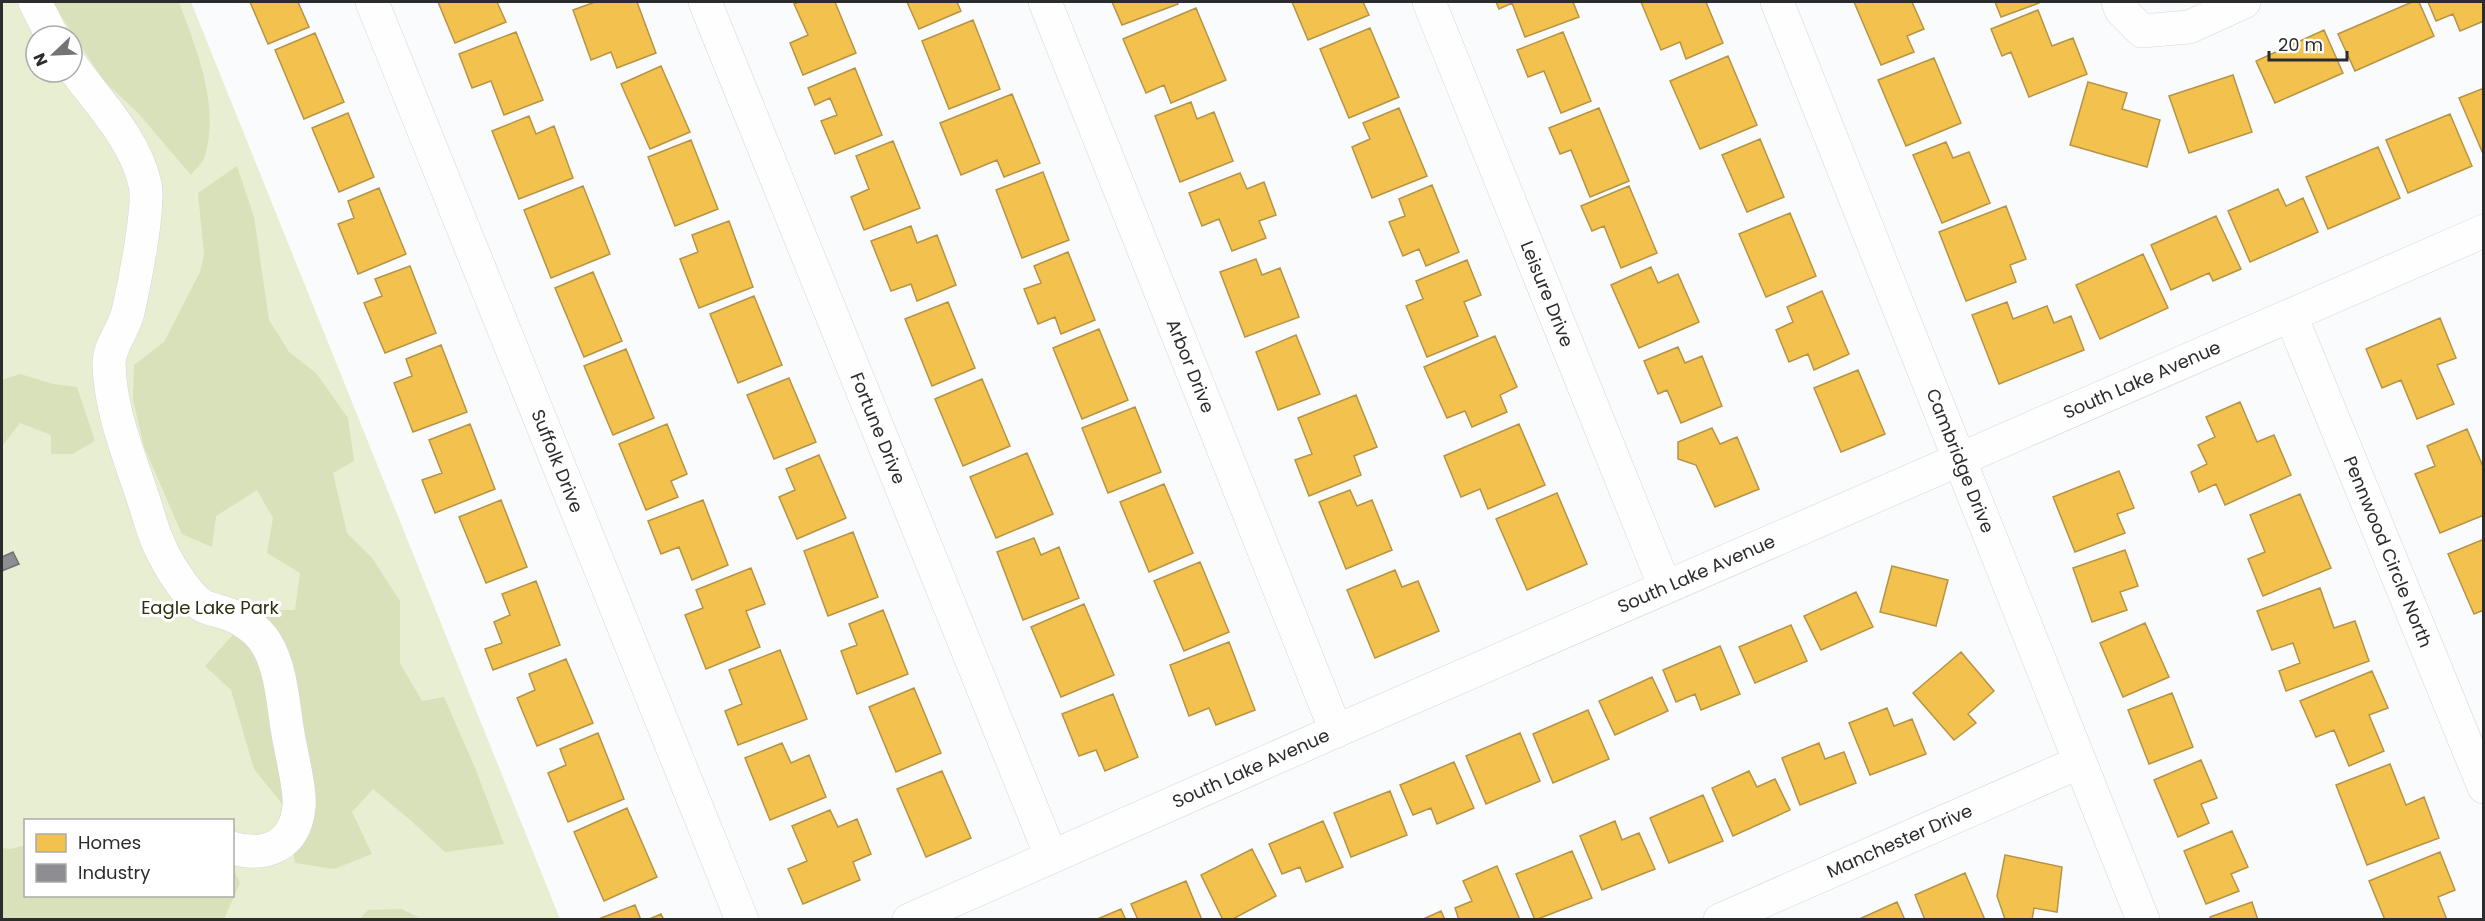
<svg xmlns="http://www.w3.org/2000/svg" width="2485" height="921" font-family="Poppins,sans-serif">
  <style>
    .green { fill: #e7eed1; fill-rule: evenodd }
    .forest { fill: #d8e1b9 }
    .homes { fill: #f2c14e; stroke: #b69444; stroke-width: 1.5 }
    .industry { fill: #8d8d92; stroke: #707074; stroke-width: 1.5 }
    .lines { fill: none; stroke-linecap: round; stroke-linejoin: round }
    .minor-casing { stroke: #d5d6d7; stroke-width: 34 }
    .minor { stroke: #fefeff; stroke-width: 33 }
    .labels { text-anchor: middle; stroke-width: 6; stroke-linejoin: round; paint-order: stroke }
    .street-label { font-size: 18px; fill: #2b2c2e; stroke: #fff }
    .park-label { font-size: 18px; fill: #2a3010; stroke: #fff }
  </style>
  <rect width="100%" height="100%" fill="#fafbfd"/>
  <path class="green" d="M2,2H191L560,919L2,920ZM36,36H72V72H36ZM26,820H232V896H26Z"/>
  <path class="forest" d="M52,2H179C196,49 220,104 205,156C203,163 195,169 191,175L138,113L104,81Z
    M237,166L254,217L269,320L289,352L316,373L348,418L354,461L333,473L347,533L372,558L400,601V663L422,701L444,697L475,768L504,844L445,852L408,818L373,789L352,812L372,854L334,869L295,863L287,810L254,769L231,690L205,666L255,610H295L300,573L267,553L273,518L257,490L216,516L212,547L182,534L144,447L133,399L134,365L164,342L200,272L204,254L198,193Z
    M20,374L53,384L77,387L95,441L72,454H51V435L20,423L2,446V380Z
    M25,845L26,896H232L233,869L240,883L224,919H2V848L11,849Z
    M402,909L421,919H360L368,910Z"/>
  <path class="homes" d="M250,2H298L309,27L268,44Z
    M438,2H497L506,22L455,43Z
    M595,2H637L656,53L617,68L611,52L591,60L573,10Z
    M799,2H835L856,53L803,75L790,43L808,35L794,4Z
    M907,2H957L961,11L919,29Z
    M1112,2H1177L1178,4L1122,25Z
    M1292,2H1363L1369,15L1308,40Z
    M1496,2H1573L1579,17L1525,37L1512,3L1499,9Z
    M1641,2H1706L1723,43L1686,59L1680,42L1661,50Z
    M1854,2H1912L1924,29L1907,36L1914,52L1881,65Z
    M1995,2H2039V3L2001,17Z
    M2412,2H2419L2434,36L2355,71L2338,34Z
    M2428,2H2484V21L2460,31L2453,14L2436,21Z
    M1196,8L1226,80L1171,103L1164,85L1146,93L1123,39Z
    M2038,10L2052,46L2073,38L2087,74L2029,97L2011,52L2002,56L1991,29Z
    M973,20L1000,89L949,109L922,41Z
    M1370,28L1399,97L1349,118L1320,49Z
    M2324,30L2343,73L2275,103L2256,61Z
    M516,32L543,100L504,115L491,81L472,88L459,54Z
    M1563,32L1591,101L1561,113L1544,71L1528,77L1517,50Z
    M315,33L344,102L304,119L275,50Z
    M1728,56L1757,125L1700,149L1670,81Z
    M1934,58L1961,123L1906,146L1878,80Z
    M661,66L690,132L650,149L621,84Z
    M855,68L882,135L835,154L821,121L837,115L830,98L815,105L808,88Z
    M2233,75L2252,132L2189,153L2169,96Z
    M2088,82L2127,93L2122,109L2160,120L2147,167L2070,145Z
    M2484,88V156L2459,98Z
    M1012,94L1040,163L1004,177L997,160L961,175L940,123Z
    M1191,102L1197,119L1214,112L1233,161L1180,182L1155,116Z
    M1399,108L1427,176L1372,198L1352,147L1370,139L1363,123Z
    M1599,108L1629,181L1590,197L1571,150L1560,154L1549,128Z
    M348,113L374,177L339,192L312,128Z
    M2450,114L2472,166L2408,193L2386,140Z
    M529,116L536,134L554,126L573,178L519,199L492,131Z
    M1760,139L1784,197L1747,212L1722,155Z
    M691,140L718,209L675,226L648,157Z
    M893,141L920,208L864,230L851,197L869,189L856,156Z
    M1946,142L1953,158L1969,152L1990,203L1942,223L1913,155Z
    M2378,147L2400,198L2328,229L2306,177Z
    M1043,172L1069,240L1022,258L996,190Z
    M1240,173L1247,189L1264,182L1276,215L1259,221L1266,238L1232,251L1219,219L1202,226L1189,193Z
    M1432,185L1459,252L1426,266L1419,249L1403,256L1389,222L1405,216L1399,199Z
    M583,186L610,254L551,278L524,210Z
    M1629,186L1657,253L1621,268L1604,226L1592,231L1581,206Z
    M379,188L406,254L358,274L338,224L354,218L348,201Z
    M2278,189L2286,206L2303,198L2318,232L2250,262L2228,211Z
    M2006,206L2026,259L2010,265L2016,282L1966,301L1939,232Z
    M1790,213L1816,276L1766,297L1739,234Z
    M2216,216L2241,269L2213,281L2209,273L2171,290L2151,245Z
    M729,221L753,287L699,308L680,259L698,252L692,235Z
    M911,226L917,243L937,235L956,285L917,301L911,284L891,291L871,241Z
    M1068,252L1095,320L1061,334L1055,317L1038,324L1024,289L1041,283L1034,266Z
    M2143,254L2168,308L2100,339L2076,285Z
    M1256,259L1262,275L1280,268L1299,317L1245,337L1220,272Z
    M1467,260L1481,295L1464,302L1478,336L1427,357L1406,306L1423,299L1416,281Z
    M410,266L436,333L385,353L364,303L382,296L375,279Z
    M1651,267L1658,283L1678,274L1699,322L1639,348L1611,285Z
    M593,272L622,341L584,357L555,288Z
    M1822,291L1849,354L1814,370L1808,354L1789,362L1776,330L1793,322L1787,307Z
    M754,296L782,365L738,383L710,314Z
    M948,302L975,368L932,386L905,319Z
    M2007,302L2013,319L2047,306L2054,323L2071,316L2084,350L1999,384L1972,315Z
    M2440,318L2456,358L2437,365L2454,404L2417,419L2401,380L2382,388L2366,349Z
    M1099,329L1128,400L1082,419L1053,348Z
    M1296,335L1320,394L1278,410L1256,352Z
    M1495,336L1517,387L1500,395L1507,412L1472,427L1465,411L1447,418L1424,367Z
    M441,345L467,412L413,432L394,383L412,376L406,359Z
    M1678,347L1685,363L1702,356L1722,406L1681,423L1667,390L1658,394L1644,361Z
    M626,349L654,418L613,435L584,366Z
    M1858,370L1885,434L1841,452L1814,388Z
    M789,378L816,442L774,459L747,395Z
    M982,379L1010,446L963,466L935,399Z
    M1356,395L1377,447L1354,456L1361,475L1309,496L1295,460L1312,454L1298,418Z
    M2240,402L2257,442L2274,435L2291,475L2225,505L2216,484L2199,492L2191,472L2207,464L2198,445L2215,437L2206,417Z
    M1135,407L1161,472L1108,493L1082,428Z
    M470,424L495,489L435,513L422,480L442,473L429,440Z
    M667,424L687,474L671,481L678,497L646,510L619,444Z
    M1519,424L1545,485L1488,509L1480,489L1461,497L1444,456Z
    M1712,428L1720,444L1737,437L1759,489L1715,507L1696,465L1678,459V442Z
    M2467,429L2484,469V515L2440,533L2415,474L2435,466L2427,446Z
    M1027,453L1053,514L996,538L970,477Z
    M819,455L846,518L797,539L779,497L795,490L786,469Z
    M2119,471L2134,508L2117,514L2125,533L2075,552L2053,497Z
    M1164,484L1193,553L1149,572L1120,502Z
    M1350,490L1357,506L1372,500L1392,550L1346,569L1319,502Z
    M1557,493L1587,564L1527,590L1496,519Z
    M2300,494L2331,568L2263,596L2248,559L2265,552L2250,515Z
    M501,500L527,567L486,583L459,517Z
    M703,500L728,565L692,580L679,547L661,554L648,521Z
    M853,532L878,597L828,616L804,551Z
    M1034,538L1041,555L1059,547L1079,598L1023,620L997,552Z
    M2484,539V610L2474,614L2448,554Z
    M2125,550L2138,586L2120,592L2127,610L2092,622L2073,568Z
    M1200,562L1229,632L1184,651L1154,581Z
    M1892,566L1948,580L1936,626L1880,612Z
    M751,568L765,604L746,611L760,647L706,669L685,615L703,608L696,590Z
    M1395,570L1402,587L1418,581L1439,631L1375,658L1347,590Z
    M536,581L560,645L493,670L485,649L502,643L494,622L510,615L502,594Z
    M2320,588L2334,628L2355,621L2369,661L2286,691L2279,671L2300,663L2293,643L2272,650L2257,611Z
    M1856,592L1873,627L1821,650L1804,616Z
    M1084,604L1114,675L1061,697L1031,627Z
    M883,610L908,674L857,694L841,651L857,645L849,624Z
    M2145,623L2169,677L2123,697L2100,643Z
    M1791,625L1807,661L1755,683L1739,647Z
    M1229,642L1255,710L1216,725L1209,708L1189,716L1170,665Z
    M1720,646L1740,694L1701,710L1695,694L1676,702L1663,670Z
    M780,650L807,719L738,745L725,711L742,704L729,670Z
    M1961,652L1994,691L1968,714L1976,723L1954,740L1913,693Z
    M566,659L593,723L537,746L517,698L535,690L529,674Z
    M2372,671L2388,708L2369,715L2384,751L2349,766L2334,730L2316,737L2300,701Z
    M1652,677L1668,711L1615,735L1599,701Z
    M914,688L941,753L896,772L869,707Z
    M2172,693L2193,747L2149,764L2128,710Z
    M1113,694L1138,757L1105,771L1096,750L1079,756L1062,714Z
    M1887,708L1894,726L1912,719L1926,754L1870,775L1849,723Z
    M1588,710L1609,759L1553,783L1533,734Z
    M598,733L624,799L568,822L548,773L566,765L560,749Z
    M1520,733L1540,781L1486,804L1466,756Z
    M782,743L791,763L809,755L826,797L770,820L745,758Z
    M1819,743L1825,759L1844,752L1856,783L1800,805L1782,758Z
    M2201,760L2217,798L2201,804L2209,823L2178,837L2154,780Z
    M1454,762L1474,808L1437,824L1431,808L1413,815L1400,785Z
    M2390,764L2406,805L2424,797L2439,838L2367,865L2336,785Z
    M942,771L971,838L926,857L897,789Z
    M1749,771L1757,787L1775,779L1790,810L1733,836L1712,788Z
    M1390,791L1407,835L1351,857L1334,813Z
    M1703,795L1723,841L1669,863L1650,818Z
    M627,808L657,877L604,901L574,832Z
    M830,810L838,827L857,819L871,854L853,862L860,880L803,904L788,869L807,861L792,826Z
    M1323,821L1343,867L1306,882L1300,867L1282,874L1269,844Z
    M1615,821L1622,840L1639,833L1655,869L1602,890L1580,836Z
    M2232,831L2248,867L2231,874L2239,891L2206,904L2184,851Z
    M1252,849L1276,896L1231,920H1223L1201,875Z
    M1572,851L1592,898L1535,920L1516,874Z
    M2440,852L2455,890L2438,897L2447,920H2385L2369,881Z
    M2005,855L2062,867L2057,912L2034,908L2032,920L2005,919L1997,896Z
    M1497,866L1520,920H1459L1455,908L1472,901L1463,881Z
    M1965,873L1985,920H1925L1915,895Z
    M1186,881L1202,920H1138L1131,904Z
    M1897,902L1905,920H1857Z
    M2252,902L2258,920H2211L2210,917Z
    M635,905L641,920H596Z
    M1121,909L1126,920H1095Z
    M1441,911L1445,920H1421Z
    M661,914L664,920H647Z"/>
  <path class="industry" d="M13,552L19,564L2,571V557Z"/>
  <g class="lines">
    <defs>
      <g id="minor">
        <path d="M35,2L52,36"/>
        <path id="s1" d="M372,2L742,920"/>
        <path id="s2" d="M705,2L1051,856"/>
        <path id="s3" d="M1045,2L1336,731"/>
        <path id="s4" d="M1429,2L1665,587"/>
        <path id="s5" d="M1777,2L2143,920"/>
        <path d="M2118,2L2121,10L2142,31L2189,27L2244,2"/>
        <path d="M72,66C98,102 135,139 145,184C150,207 134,286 128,312C124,330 109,345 109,364C110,409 128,453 142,495C148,512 152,531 160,547C167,563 186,594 200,604C205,608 215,610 222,612C239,617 257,628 266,643C282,669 283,705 288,734C291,751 301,792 299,807C295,845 267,858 232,848"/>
        <path id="s6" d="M2291,316L2484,787"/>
        <path id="s7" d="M909,920L1336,731L2484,231"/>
        <path id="s8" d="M1720,920L2080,762"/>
      </g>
    </defs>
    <use href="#minor" class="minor-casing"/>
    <use href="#minor" class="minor"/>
  </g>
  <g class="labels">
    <g class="street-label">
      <text dy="6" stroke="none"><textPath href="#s4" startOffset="315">Leisure Drive</textPath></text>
      <text dy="6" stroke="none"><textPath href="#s3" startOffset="392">Arbor Drive</textPath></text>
      <text dy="6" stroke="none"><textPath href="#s7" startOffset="1346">South Lake Avenue</textPath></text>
      <text dy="6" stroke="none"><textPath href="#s2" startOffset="460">Fortune Drive</textPath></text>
      <text dy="6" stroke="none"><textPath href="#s1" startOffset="495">Suffolk Drive</textPath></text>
      <text dy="6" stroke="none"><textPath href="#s5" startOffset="494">Cambridge Drive</textPath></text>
      <text dy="6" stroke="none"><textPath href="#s6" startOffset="255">Pennwood Circle North</textPath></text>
      <text dy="6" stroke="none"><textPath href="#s7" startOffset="860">South Lake Avenue</textPath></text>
      <text dy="6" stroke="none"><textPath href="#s7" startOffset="374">South Lake Avenue</textPath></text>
      <text dy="6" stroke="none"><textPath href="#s8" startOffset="196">Manchester Drive</textPath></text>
    </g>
    <g class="park-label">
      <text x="210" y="614">Eagle Lake Park</text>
    </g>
  </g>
  <rect width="2485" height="921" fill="none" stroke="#2b2c2e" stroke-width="6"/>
  <rect x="24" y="819" width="210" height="78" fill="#ffffff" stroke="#aaabab" stroke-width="1.5"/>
  <rect x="36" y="834" width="30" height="18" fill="#f2c14e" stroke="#aaabab" stroke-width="1.5"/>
  <text x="78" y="849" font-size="18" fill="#2b2c2e">Homes</text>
  <rect x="36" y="864" width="30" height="18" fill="#8d8d92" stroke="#aaabab" stroke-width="1.5"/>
  <text x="78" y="879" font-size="18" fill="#2b2c2e">Industry</text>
  <g transform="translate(54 54) rotate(247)"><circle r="28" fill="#ffffff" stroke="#aaabab" stroke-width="1.5"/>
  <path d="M0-4.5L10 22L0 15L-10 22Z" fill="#737476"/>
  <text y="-9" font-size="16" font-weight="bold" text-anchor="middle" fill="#2b2c2e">N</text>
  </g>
  <path d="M2269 51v9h78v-9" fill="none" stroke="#2b2c2e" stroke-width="3"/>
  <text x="2278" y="51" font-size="18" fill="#2b2c2e" stroke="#ffffff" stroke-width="4.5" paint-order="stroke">20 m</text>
</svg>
